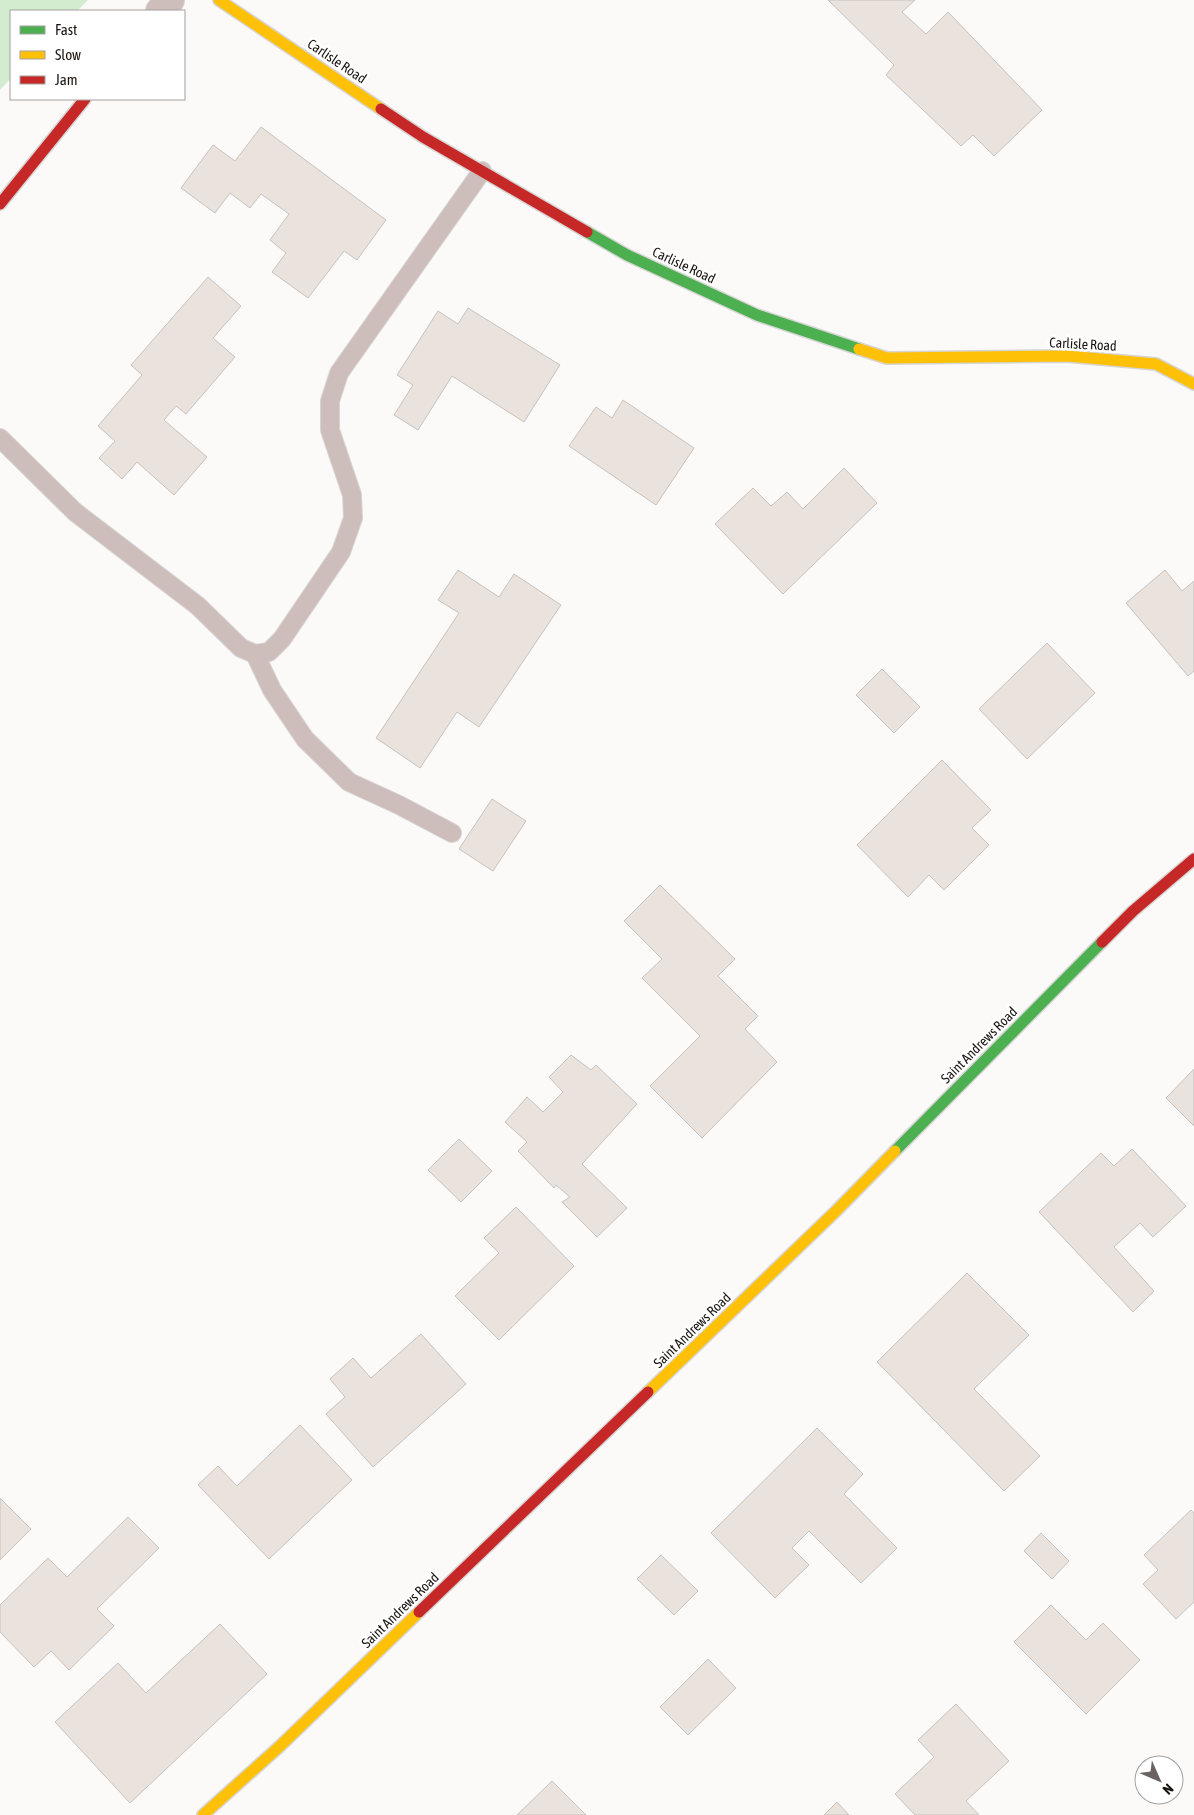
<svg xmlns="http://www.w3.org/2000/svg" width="1194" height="1815" font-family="'Asap Condensed',sans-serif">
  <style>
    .green { fill: #d3ebcf }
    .building { fill: #eae2dd; stroke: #c6c2bf }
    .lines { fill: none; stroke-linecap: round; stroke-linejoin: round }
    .lane-casing { stroke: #d7d5d4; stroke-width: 20 }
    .street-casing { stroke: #d7d5d4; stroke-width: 30 }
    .fast-casing { stroke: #d7d5d4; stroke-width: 14 }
    .slow-casing { stroke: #d7d5d4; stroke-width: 14 }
    .jam-casing { stroke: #d7d5d4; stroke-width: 14 }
    .lane { stroke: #cebebb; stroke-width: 18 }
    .street { stroke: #cebebb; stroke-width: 28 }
    .fast { stroke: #4caf50; stroke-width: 11 }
    .slow { stroke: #ffc107; stroke-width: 11 }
    .jam { stroke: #c62828; stroke-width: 11 }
    .labels { text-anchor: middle; stroke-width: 5; stroke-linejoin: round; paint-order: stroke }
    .street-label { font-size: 14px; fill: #1a1411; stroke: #fff }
  </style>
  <rect width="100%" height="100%" fill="#fcfaf8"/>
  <path class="green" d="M0,0H88L77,11H11V78L0,90Z"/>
  <path class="building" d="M828,0H915L902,12L926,34L948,12L1042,110L994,156L973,135L961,146L886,75L894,65Z
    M261,127L386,220L357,260L344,251L308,298L272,272L286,253L270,240L289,214L261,194L250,208L230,193L215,213L181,188L213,145L235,161Z
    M208,277L241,306L213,338L235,357L186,414L176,406L164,420L207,457L174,495L137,462L122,479L99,458L115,441L98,426L142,375L131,365Z
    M468,308L560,365L524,422L452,376L418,430L394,415L413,385L397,375L438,311L458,324Z
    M623,400L694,448L656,505L569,446L596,407L612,418Z
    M844,468L877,503L783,594L715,524L753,488L771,506L787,492L803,509Z
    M458,570L499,597L514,574L561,605L479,727L457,712L420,768L376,738L459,613L438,600Z
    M1165,570L1182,591L1194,581V671L1188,676L1126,603Z
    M1047,643L1095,693L1027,759L979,709Z
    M882,669L920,707L894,733L856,695Z
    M942,760L991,810L972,828L989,845L944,890L929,875L908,897L857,845Z
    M492,799L526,821L493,871L459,849Z
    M660,885L735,959L718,976L758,1016L745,1029L777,1062L702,1138L650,1086L700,1036L642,978L662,959L624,921Z
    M571,1055L591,1070L596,1065L637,1104L582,1164L627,1208L597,1237L562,1202L570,1197L556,1185L554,1188L518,1151L527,1142L505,1122L527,1097L543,1112L563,1092L549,1077Z
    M1194,1069V1126L1166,1098Z
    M459,1139L492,1171L461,1202L428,1170Z
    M1132,1149L1186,1206L1153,1237L1140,1223L1114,1247L1154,1291L1133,1312L1039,1212L1101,1153L1114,1166Z
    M516,1207L574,1266L499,1340L455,1296L499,1253L484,1238Z
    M967,1273L1029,1335L974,1389L1040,1456L1004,1491L877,1362Z
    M421,1334L466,1384L373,1467L326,1414L345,1397L330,1379L353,1358L371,1378Z
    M300,1425L352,1480L269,1559L198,1485L218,1466L237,1486Z
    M817,1428L863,1474L844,1494L897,1548L861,1583L809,1531L792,1548L809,1565L775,1598L711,1533Z
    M0,1498L31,1529L0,1560Z
    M1191,1510L1194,1513V1602L1176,1619L1143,1584L1158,1570L1144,1555Z
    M128,1517L159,1548L97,1609L114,1626L69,1670L51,1651L34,1667L0,1632V1605L48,1558L67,1577Z
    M1041,1533L1069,1561L1052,1579L1024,1551Z
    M661,1555L698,1591L674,1615L637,1579Z
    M1051,1605L1086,1640L1103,1623L1140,1660L1086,1714L1014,1642Z
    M220,1624L267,1674L130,1803L55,1722L118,1663L146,1693Z
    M708,1659L736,1688L688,1735L660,1707Z
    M956,1704L1009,1761L966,1801L979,1815H915L895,1794L934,1757L918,1740Z
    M552,1781L586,1815H517Z
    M837,1802L849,1815H824Z"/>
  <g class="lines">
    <defs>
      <path id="lane" d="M0,438L75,512L198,606L241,648L255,654L269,652L282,639L341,552L353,518L352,495L330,430V401L339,373L482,171
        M255,654L272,690L305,739L349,782L399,805L452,833"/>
      <path id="street" d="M160,11L170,0"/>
      <path id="fast" d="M587,232L627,255L757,315L859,349
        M895,1151L1102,942"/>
      <path id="slow" d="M219,0L381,109
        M859,349L887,358L1067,356L1156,364L1194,384
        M648,1392L836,1211L895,1151
        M203,1815L279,1747L419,1612"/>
      <path id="jam" d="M381,109L423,137L587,232
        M0,204L85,99
        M1102,942L1133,911L1194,859
        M419,1612L648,1392"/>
    </defs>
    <use href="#lane" class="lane-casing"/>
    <use href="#street" class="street-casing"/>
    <use href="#fast" class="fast-casing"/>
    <use href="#slow" class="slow-casing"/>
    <use href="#jam" class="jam-casing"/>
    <use href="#lane" class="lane"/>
    <use href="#street" class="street"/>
    <use href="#fast" class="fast"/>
    <use href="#slow" class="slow"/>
    <use href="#jam" class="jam"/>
  </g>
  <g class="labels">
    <g class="street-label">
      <text transform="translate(337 61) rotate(34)" y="5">Carlisle Road</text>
      <text transform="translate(684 265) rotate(25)" y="5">Carlisle Road</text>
      <text transform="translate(1083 344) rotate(3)" y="5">Carlisle Road</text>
      <text transform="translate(979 1045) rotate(-45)" y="5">Saint Andrews Road</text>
      <text transform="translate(692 1330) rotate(-44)" y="5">Saint Andrews Road</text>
      <text transform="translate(400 1610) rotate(-44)" y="5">Saint Andrews Road</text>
    </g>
  </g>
  <rect x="10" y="10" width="175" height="90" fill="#ffffff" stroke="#a3a1a0"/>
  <rect x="20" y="26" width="25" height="8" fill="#4caf50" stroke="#a3a1a0"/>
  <text x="55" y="35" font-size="15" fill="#1a1411">Fast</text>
  <rect x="20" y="51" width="25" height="8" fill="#ffc107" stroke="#a3a1a0"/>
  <text x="55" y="60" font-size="15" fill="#1a1411">Slow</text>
  <rect x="20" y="76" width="25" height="8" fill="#c62828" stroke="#a3a1a0"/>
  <text x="55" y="85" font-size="15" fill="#1a1411">Jam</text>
  <g transform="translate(1159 1780) rotate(135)"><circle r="24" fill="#ffffff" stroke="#a3a1a0"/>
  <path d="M0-4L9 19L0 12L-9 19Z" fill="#696462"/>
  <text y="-8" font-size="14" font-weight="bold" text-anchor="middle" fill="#1a1411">N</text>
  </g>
</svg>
